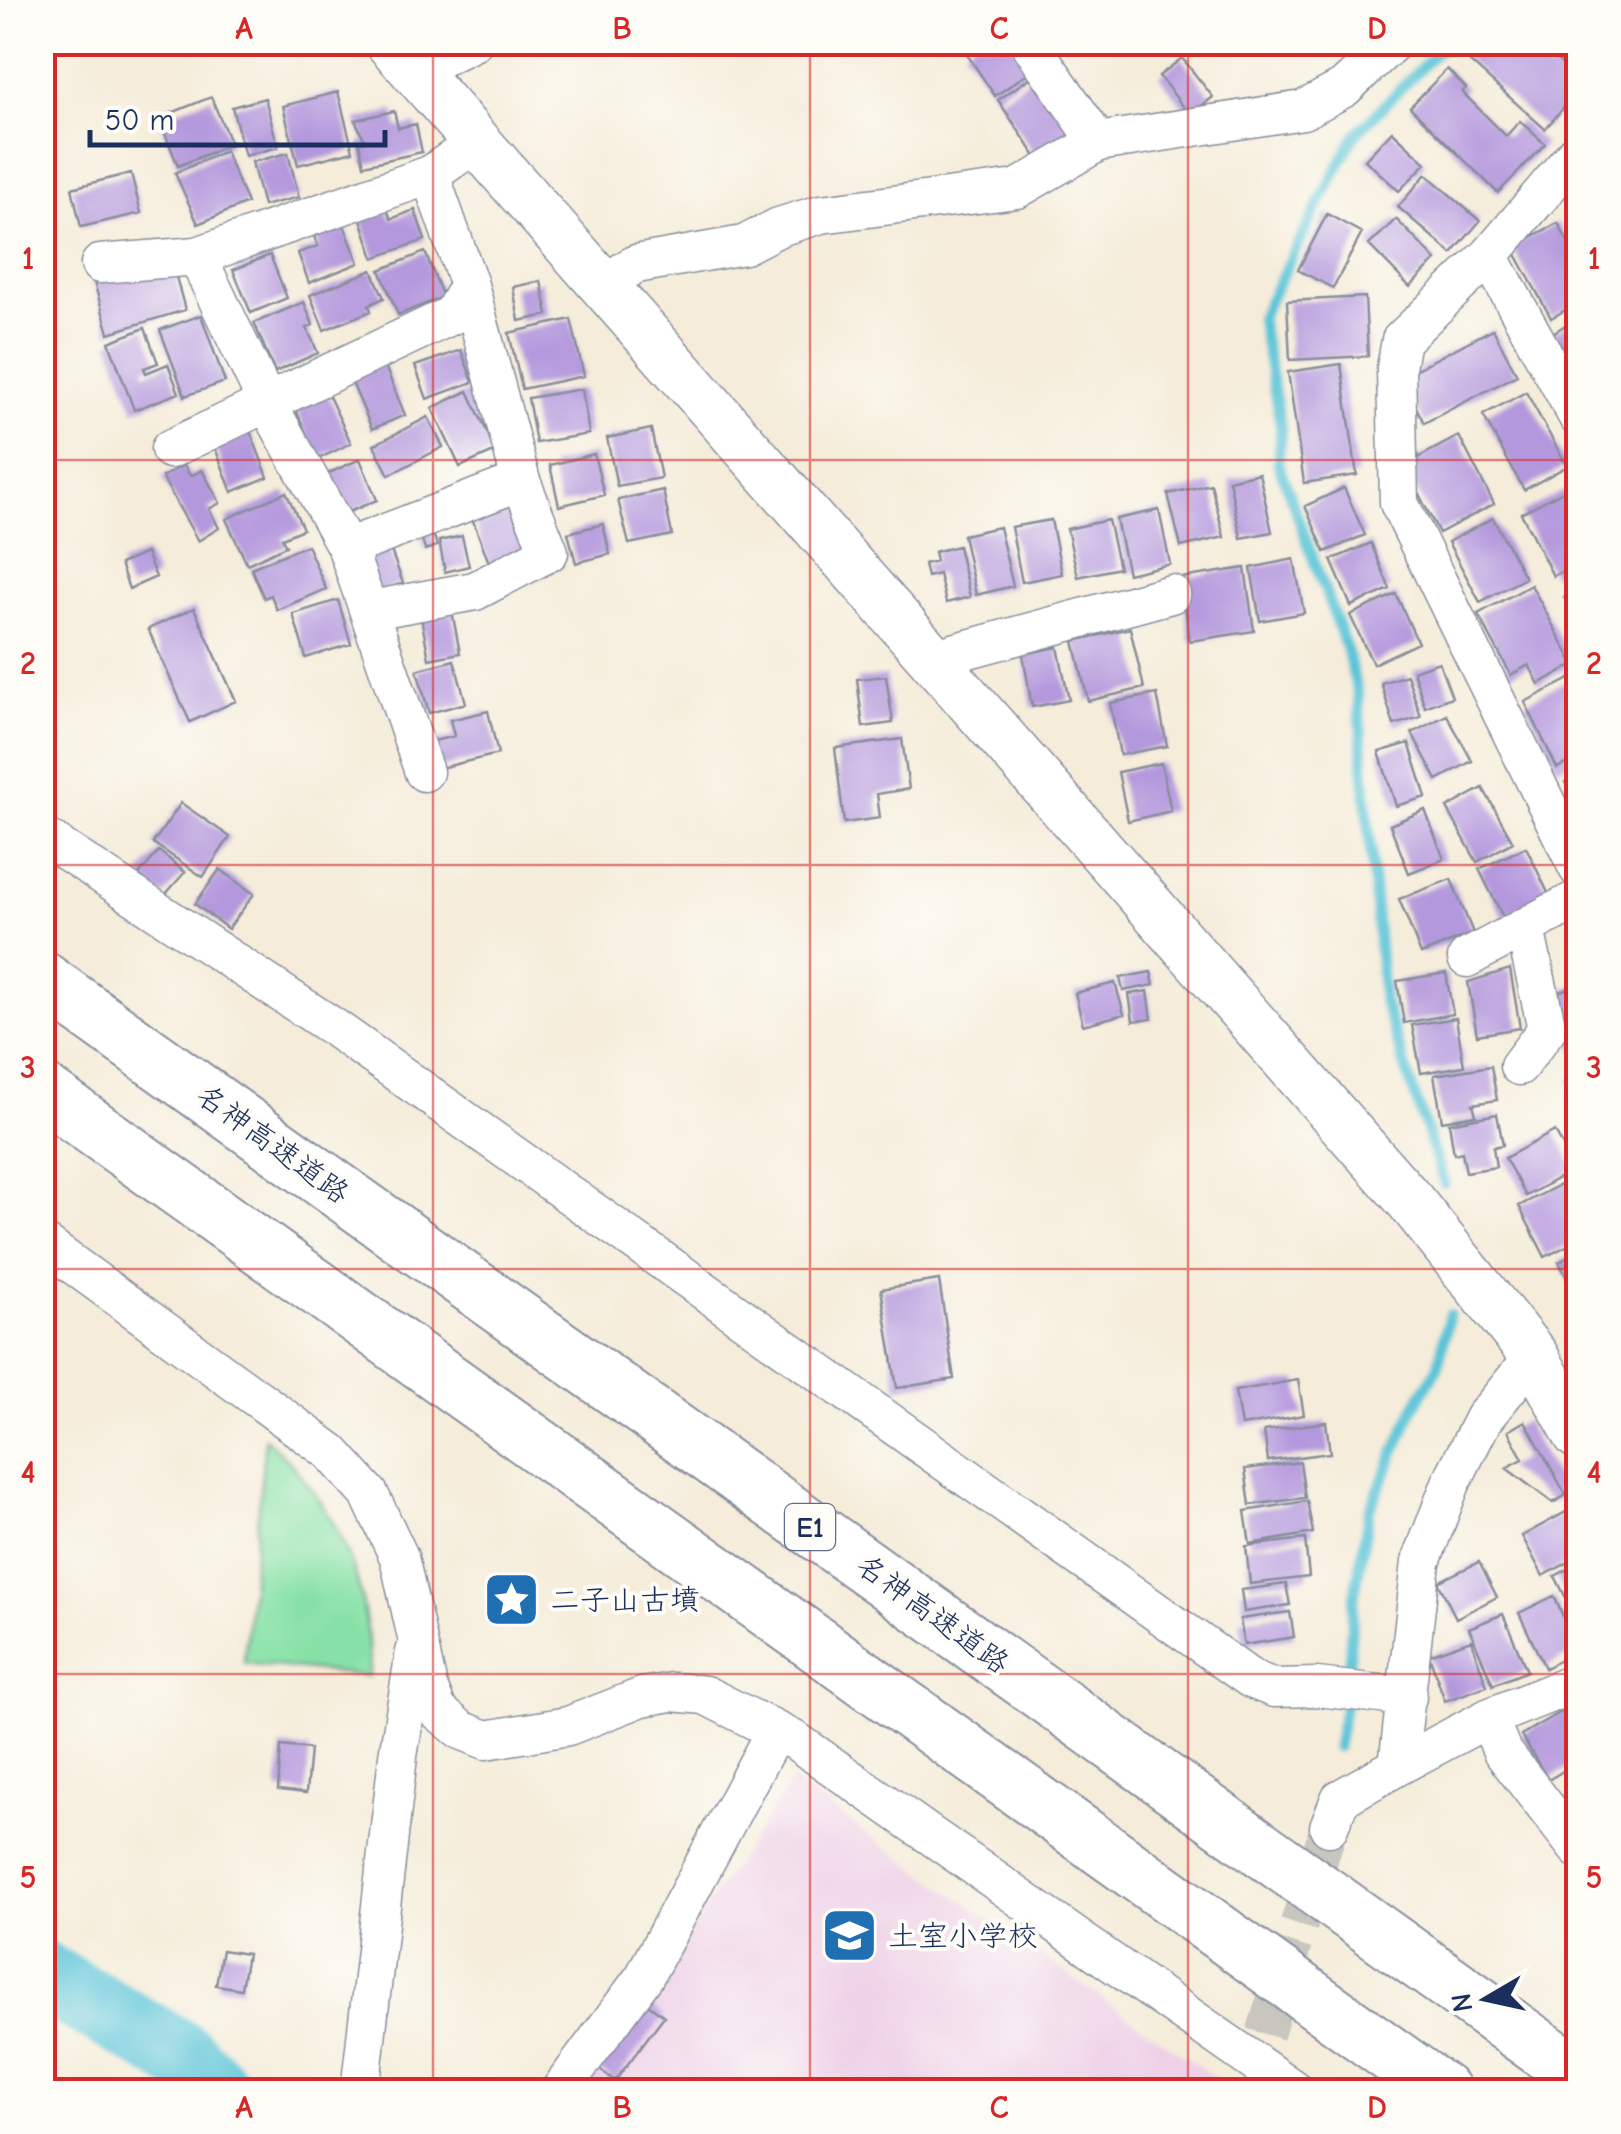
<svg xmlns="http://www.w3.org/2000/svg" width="1621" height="2134" font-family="'Comic Neue','Klee One',sans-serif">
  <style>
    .built { fill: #eed0e7 }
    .green { fill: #87e1a6; stroke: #518882; stroke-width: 2.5 }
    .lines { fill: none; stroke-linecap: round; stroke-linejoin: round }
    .stream { stroke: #5cc5d8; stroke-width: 11 }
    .river { stroke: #5cc5d8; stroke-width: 70 }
    .building { fill: #b498dd }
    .minor-tunnel { stroke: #c9c6c0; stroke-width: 38; stroke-dasharray: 38 19; stroke-linecap: butt }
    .minor-casing { stroke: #888e9c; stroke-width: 41 }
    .tertiary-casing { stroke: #888e9c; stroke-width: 51 }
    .motorway-casing { stroke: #888e9c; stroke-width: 59 }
    .minor { stroke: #fff; stroke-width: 38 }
    .tertiary { stroke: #fff; stroke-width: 48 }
    .motorway { stroke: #fff; stroke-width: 55 }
    .grid { fill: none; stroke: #d62828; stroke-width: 2.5; stroke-opacity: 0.55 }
    .labels { text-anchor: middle; stroke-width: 8; stroke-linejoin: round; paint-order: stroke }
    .shield { fill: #fdfcf7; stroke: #5f6c8c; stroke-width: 2.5 }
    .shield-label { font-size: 28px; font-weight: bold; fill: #1b2f5e }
    .street-label { font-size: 30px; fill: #1b2f5e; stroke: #fdfcf7 }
    .poi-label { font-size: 30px; fill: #1b2f5e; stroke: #fdfcf7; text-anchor: start }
    .neatline { fill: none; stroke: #d62828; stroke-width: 4 }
    .grid-label { font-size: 32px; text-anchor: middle; font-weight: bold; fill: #d62828 }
  </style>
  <rect width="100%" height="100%" fill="#fdfcf7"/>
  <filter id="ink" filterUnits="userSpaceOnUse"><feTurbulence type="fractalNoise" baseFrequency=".01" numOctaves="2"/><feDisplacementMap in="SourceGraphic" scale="20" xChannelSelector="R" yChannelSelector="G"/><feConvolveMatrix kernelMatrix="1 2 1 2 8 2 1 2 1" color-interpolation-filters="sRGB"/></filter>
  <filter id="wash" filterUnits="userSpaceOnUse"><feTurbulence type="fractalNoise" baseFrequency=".0048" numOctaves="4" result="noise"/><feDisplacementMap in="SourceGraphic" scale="40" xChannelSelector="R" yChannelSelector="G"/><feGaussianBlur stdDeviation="2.25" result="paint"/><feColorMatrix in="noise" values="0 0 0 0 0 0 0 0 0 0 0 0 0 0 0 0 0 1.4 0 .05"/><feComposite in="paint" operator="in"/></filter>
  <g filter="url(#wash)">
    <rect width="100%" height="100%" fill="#f5ecd9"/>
    <path class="built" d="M792,1781L1234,2091L1233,2092H580Z"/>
    <path class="green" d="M265,1438C336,1502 371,1580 369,1676L244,1663Z"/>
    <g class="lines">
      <path class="stream" d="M1444,1183L1383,1000L1358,695L1347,651L1278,463L1281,427L1260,318L1355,135L1446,42
        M1348,1674L1353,1604L1369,1511L1414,1408L1438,1367L1449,1315
        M1337,1747L1345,1703"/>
      <path class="river" d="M42,1976L182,2056L218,2092"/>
    </g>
    <g id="blocks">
      <path class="building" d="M974,42H1011L1031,71L995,96L964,50Z
        M1468,42H1537L1564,66L1570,58L1578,66V91L1545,129L1459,52Z
        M1182,58L1213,97L1190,115L1159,76Z
        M1447,69L1466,88L1462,92L1506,136L1520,121L1545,144L1498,193L1410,107Z
        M1034,75L1073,133L1037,158L998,100Z
        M338,92L353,151L298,165L283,106Z
        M211,97L231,144L178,166L159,118Z
        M265,98L278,147L245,156L232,107Z
        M394,111L398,128L416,124L422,152L364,165L359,142L365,141L355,120Z
        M1392,131L1426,163L1399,191L1365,160Z
        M225,151L247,203L198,224L175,173Z
        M288,153L299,197L263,206L252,162Z
        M131,173L141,213L81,227L72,188Z
        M1426,174L1480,221L1452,254L1398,207Z
        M386,207L391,219L415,210L425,240L374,258L360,216Z
        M1327,214L1362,233L1333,288L1298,270Z
        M1396,219L1436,260L1410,287L1369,245Z
        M342,220L359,263L309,283L298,253L318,246L312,231Z
        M1558,223L1578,261V303L1551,318L1512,247Z
        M425,252L443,297L398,315L380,270Z
        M270,255L287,298L251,313L233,270Z
        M372,270L384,298L369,305L371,311L324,330L310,295Z
        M175,273L185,310L109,333L93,279Z
        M541,281L548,315L519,321L513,287Z
        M1365,297L1368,356L1290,360L1287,301Z
        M304,302L313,325L307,328L318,353L275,372L254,323Z
        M201,315L225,382L185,396L160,330Z
        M1578,317V375L1553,333Z
        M571,319L584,376L522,389L509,333Z
        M145,328L158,363L144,368L146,373L168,364L179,393L134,410L109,342Z
        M1493,329L1517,375L1424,423L1401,377Z
        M461,350L473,382L427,399L415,366Z
        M384,364L405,415L372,429L350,378Z
        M1341,364L1357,475L1304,483L1288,372Z
        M582,389L589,434L536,443L528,398Z
        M326,390L351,443L318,459L294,406Z
        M468,391L496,451L460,467L432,408Z
        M1526,392L1567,466L1524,490L1483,415Z
        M428,417L443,447L389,475L374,445Z
        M248,426L268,477L232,492L212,440Z
        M651,429L661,478L617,486L607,438Z
        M1459,436L1494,504L1439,533L1404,465Z
        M594,454L604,495L559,506L550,465Z
        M360,459L377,500L344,514L327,474Z
        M184,465L190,476L202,470L220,503L209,509L219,528L198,541L162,477Z
        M1259,473L1272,532L1241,538L1229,480Z
        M1211,484L1224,537L1181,547L1168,494Z
        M1577,484L1578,563L1553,576L1521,513Z
        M1344,488L1365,535L1325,552L1305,506Z
        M663,490L672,535L629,544L618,500Z
        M505,491L529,554L491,568L467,505Z
        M286,492L303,529L282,538L286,546L247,564L226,519Z
        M1159,510L1170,564L1128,574L1116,519Z
        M1493,518L1525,578L1480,602L1448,542Z
        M1051,520L1062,574L1022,582L1011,527Z
        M1108,520L1119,568L1078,577L1067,529Z
        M603,524L610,554L576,563L568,533Z
        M431,526L437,546L425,550L419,530Z
        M999,527L1013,586L976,595L963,535Z
        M462,536L469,566L445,572L439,541Z
        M1371,543L1390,589L1351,606L1331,560Z
        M307,545L326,589L277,610L271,595L264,598L251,568Z
        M958,546L970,597L946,603L939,574L927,577L924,564L936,561L934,552Z
        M390,548L403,583L376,594L363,559Z
        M42,549L54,597L42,599Z
        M146,553L156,577L129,589L120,564Z
        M1294,559L1304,613L1260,621L1251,568Z
        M1245,568L1254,631L1190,641L1181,578Z
        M1531,585L1574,664L1539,684L1529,665L1511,675L1478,614Z
        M1578,589V625L1564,597Z
        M1396,594L1418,643L1373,664L1350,615Z
        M338,600L351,644L306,658L293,614Z
        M194,608L236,701L190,722L148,629Z
        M452,611L460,653L429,659L421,617Z
        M1130,628L1144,688L1088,701L1074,641Z
        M1058,647L1069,700L1032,707L1023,654Z
        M454,660L466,703L429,713L417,670Z
        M1439,662L1452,697L1425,707L1413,671Z
        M1407,675L1421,717L1394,725L1381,683Z
        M886,676L893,723L863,727L857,679Z
        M1572,678L1578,692V758L1557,768L1525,702Z
        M1157,694L1167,746L1120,755L1110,703Z
        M488,711L498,754L440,768L434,741L454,736L450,720Z
        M1447,715L1472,761L1437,780L1412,733Z
        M902,739L909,789L877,794L880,818L844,823L835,748Z
        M1409,743L1426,797L1396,806L1379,752Z
        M1161,763L1171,811L1128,821L1118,772Z
        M1578,775V807L1565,782Z
        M1483,788L1513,842L1477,862L1447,808Z
        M181,803L230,837L203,877L153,843Z
        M1425,810L1444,859L1409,873L1390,825Z
        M1526,847L1549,895L1503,917L1479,869Z
        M159,851L185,872L164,896L139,875Z
        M220,869L254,894L228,929L195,904Z
        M1451,879L1473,933L1421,954L1399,899Z
        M1510,969L1520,1028L1477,1035L1468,982Z
        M1151,972L1154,985L1123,991L1120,978Z
        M1446,973L1453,1014L1404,1023L1397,981Z
        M1115,983L1124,1014L1083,1025L1075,993Z
        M1578,984V1056L1576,1057L1551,995Z
        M1148,991L1152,1019L1133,1021L1129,994Z
        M1456,1018L1464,1066L1421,1073L1412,1025Z
        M1491,1066L1497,1100L1473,1104L1476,1115L1442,1121L1434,1075Z
        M1578,1075V1099L1569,1080Z
        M1497,1114L1503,1145L1493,1147L1496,1167L1466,1172L1462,1152L1454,1154L1449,1123Z
        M1555,1131L1575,1169L1526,1196L1505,1158Z
        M1577,1176L1578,1240L1545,1257L1519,1206Z
        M1578,1252V1289L1574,1292L1559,1262Z
        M939,1280L954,1379L897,1388L881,1289Z
        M1298,1380L1304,1415L1241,1426L1235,1391Z
        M1525,1421L1566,1495L1553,1503L1506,1468L1523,1459L1508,1431Z
        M1326,1422L1330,1453L1268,1461L1264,1431Z
        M1300,1462L1305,1498L1250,1505L1245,1469Z
        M1307,1501L1313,1533L1250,1544L1245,1511Z
        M1566,1512L1578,1534V1557L1543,1576L1522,1536Z
        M1305,1539L1309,1577L1250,1584L1246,1546Z
        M1479,1562L1497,1597L1456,1618L1438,1582Z
        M1578,1564V1622L1555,1576Z
        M1286,1584L1290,1605L1244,1612L1241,1590Z
        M1554,1596L1578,1651L1545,1668L1519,1613Z
        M1290,1612L1294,1637L1244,1645L1240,1619Z
        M1503,1614L1527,1671L1493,1685L1469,1628Z
        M1471,1640L1487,1686L1445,1701L1429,1655Z
        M1569,1707L1578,1724V1762L1548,1780L1521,1735Z
        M281,1746L310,1749L306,1793L278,1790Z
        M1578,1785V1808L1569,1789Z
        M222,1950L247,1954L241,1989L216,1985Z
        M647,2003L664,2016L615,2081L599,2069Z"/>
    </g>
  </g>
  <g filter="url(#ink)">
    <use href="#blocks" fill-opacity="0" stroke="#888e9c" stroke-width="2.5"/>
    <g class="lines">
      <path class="minor-tunnel" d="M1265,2034L1329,1827"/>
      <defs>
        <path id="minor" d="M1029,42L1098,142
          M413,71L473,42
          M1578,151L1489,256L1401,340L1396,368L1399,503L1578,868
          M197,256L267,403L347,548L424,772
          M1489,256L1578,417
          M100,264L197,256L430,175
          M605,283L636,264L744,245L779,227L821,214L1017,189L1098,142L1303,110L1344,88L1393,42
          M170,449L452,315L469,285L430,175L476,143
          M347,548L521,481
          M371,610L475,591L549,552L521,481L469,285
          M931,659L1171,594
          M42,835L336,1029L1251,1679L1274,1688L1317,1687L1407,1697
          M1467,958L1578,899
          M1519,1066L1547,1029L1525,929
          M42,1242L331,1452L369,1494L399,1557L428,1687L438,1711L461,1730L486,1740L568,1726L642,1697L672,1692L705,1695L796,1741L1297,2092
          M1488,1718L1502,1751L1578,1849
          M1398,1766L1488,1718L1578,1682
          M1329,1827L1340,1799L1398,1766L1421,1562L1451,1483L1483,1419L1534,1356
          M360,2092L398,1756L415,1652
          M559,2092L644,1977L775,1731"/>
        <path id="tertiary" d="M389,42L1411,1202L1534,1356L1578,1435"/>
        <path id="motorway" d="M42,979L1578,2075
          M42,1091L1443,2092"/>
      </defs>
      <use href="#minor" class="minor-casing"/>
      <use href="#tertiary" class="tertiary-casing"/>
      <use href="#motorway" class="motorway-casing"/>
      <use href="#minor" class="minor"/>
      <use href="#tertiary" class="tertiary"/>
      <use href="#motorway" class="motorway"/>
    </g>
  </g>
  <path class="grid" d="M433,42V2092M810,42V2092M1188,42V2092M42,460H1578M42,865H1578M42,1269H1578M42,1674H1578"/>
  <defs>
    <symbol id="sight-square" viewBox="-11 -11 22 22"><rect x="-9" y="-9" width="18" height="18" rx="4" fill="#1f6fb2" stroke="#fdfcf7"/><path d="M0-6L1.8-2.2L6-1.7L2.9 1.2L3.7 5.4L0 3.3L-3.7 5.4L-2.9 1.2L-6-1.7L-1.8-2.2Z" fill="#fff"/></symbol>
    <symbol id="school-square" viewBox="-11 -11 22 22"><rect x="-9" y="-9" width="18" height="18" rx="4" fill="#1f6fb2" stroke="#fdfcf7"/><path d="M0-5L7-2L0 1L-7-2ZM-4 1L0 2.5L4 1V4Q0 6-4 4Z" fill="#fff"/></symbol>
  </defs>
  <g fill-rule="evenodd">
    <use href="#sight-square" x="480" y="1568" width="63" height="63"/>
    <use href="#school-square" x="818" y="1904" width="63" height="63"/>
  </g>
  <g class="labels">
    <rect class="shield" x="785" y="1504" width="50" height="46" rx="8"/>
    <g class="shield-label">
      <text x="810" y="1537">E1</text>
    </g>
    <g class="street-label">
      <text transform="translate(273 1144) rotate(36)" y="10">名神高速道路</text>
      <text transform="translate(933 1614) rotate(36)" y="10">名神高速道路</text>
    </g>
    <g class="poi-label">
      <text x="550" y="1610">二子山古墳</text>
      <text x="888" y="1946">土室小学校</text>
    </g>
  </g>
  <rect width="1621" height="2134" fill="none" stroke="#fdfcf7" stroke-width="110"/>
  <g transform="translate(1486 1999) rotate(261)" stroke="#fdfcf7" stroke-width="8" paint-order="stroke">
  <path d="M0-8L18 38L0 25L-18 38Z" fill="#1b2f5e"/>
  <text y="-15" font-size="28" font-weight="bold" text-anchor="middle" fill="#1b2f5e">N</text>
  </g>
  <path d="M90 130v15h295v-15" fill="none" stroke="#1b2f5e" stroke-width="5"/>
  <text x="105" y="130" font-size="30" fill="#1b2f5e" stroke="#fdfcf7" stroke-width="8" paint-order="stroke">50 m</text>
  <rect x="55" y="55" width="1511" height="2024" class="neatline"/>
  <g class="grid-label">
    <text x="244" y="39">A</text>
    <text x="622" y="39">B</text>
    <text x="999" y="39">C</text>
    <text x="1377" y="39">D</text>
    <text x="28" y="269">1</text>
    <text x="1594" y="269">1</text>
    <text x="28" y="674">2</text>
    <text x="1594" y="674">2</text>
    <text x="28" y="1078">3</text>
    <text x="1594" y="1078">3</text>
    <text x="28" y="1483">4</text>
    <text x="1594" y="1483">4</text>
    <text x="28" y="1888">5</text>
    <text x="1594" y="1888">5</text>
    <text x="244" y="2118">A</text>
    <text x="622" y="2118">B</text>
    <text x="999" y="2118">C</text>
    <text x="1377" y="2118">D</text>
  </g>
</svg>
